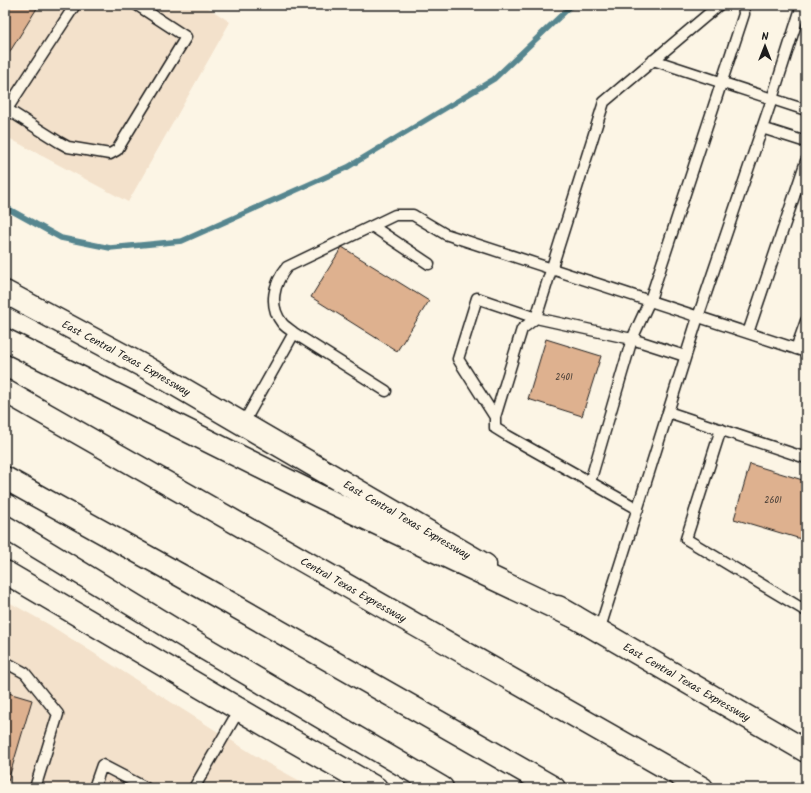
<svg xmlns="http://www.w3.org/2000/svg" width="811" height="793" font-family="Kalam,sans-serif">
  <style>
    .built { fill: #f3e1cb }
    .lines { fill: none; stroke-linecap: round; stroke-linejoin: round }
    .stream { stroke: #57868f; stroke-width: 5.5 }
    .building { fill: #deb18f; stroke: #1c1c1c }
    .lane-casing { stroke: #1c1c1c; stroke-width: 13 }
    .secondary-casing { stroke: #1c1c1c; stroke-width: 25 }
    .highway-casing { stroke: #1c1c1c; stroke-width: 25 }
    .lane { stroke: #fcf5e5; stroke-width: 10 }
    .secondary { stroke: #fcf5e5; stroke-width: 22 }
    .highway { stroke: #fcf5e5; stroke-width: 22 }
    .labels { text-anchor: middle; stroke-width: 4; stroke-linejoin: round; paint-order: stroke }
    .number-label { font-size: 9px; fill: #4c4139 }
    .street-label { font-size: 11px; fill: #1c1c1c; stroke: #fcf5e5 }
  </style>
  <rect width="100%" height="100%" fill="#fcf5e5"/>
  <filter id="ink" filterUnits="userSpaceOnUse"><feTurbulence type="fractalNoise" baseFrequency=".025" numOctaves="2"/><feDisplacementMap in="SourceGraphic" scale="8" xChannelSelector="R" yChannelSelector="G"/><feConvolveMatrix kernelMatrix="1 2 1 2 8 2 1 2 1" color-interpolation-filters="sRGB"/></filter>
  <g filter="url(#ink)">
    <path class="built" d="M5,5H204L230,22L128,202L5,136Z
      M5,600L48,624L267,763L313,788H5Z"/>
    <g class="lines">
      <path class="stream" d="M5,207L61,238L110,248L182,241L348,167L494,79L572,5"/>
    </g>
    <path class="building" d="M5,5H39L9,53L5,50Z
      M342,247L429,301L397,351L311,297Z
      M546,339L601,356L582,416L528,399Z
      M750,464L806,481V522L801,539L734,519Z
      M5,692L32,700L8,781L5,780Z"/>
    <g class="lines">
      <defs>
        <path id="lane" d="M653,60L806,110
          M5,108L59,142L68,147L110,154L117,150L186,37L137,5
          M7,109L75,5
          M762,128L806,142
          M372,226L429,264
          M748,333L806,161
          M796,349L806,321
          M386,391L294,333C291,330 285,327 282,323C268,305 274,283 287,267L395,215H413L445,234L806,352
          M668,412L806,458
          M495,417L458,359L477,298L536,318L632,339L685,356
          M243,424L294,333
          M721,429L686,539L806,611
          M590,482L632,339L650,300L744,14L743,5
          M638,509L508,436L495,428V417L522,329L536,318L604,102L719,5
          M599,631L698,317L772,99L802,5
          M5,662L25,673L58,714L35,788
          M94,788L102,765L146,788
          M194,788L239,710"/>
        <g id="secondary">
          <path id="s1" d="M5,292L147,368L485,565"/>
          <path d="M5,572L276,731L376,788"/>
          <path id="s2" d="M558,607L806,751"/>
        </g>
        <g id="highway">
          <path d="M5,340L319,496L575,617"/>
          <path id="s3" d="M5,391L702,788"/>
          <path d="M5,478L205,589L554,788"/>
          <path d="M5,527L199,645L442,788"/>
        </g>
      </defs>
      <use href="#lane" class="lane-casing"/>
      <use href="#secondary" class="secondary-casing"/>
      <use href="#highway" class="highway-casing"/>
      <use href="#lane" class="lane"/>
      <use href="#secondary" class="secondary"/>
      <use href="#highway" class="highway"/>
    </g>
  </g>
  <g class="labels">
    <g class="number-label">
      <text x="564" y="380">2401</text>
      <text x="773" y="503">2601</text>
    </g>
    <g class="street-label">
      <text dy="4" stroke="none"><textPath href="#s1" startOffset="138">East Central Texas Expressway</textPath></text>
      <text dy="4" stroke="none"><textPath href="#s1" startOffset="462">East Central Texas Expressway</textPath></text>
      <text dy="4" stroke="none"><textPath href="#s3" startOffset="401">Central Texas Expressway</textPath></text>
      <text dy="4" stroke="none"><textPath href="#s2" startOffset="149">East Central Texas Expressway</textPath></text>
    </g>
  </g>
  <rect width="811" height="793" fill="none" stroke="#fcf5e5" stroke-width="20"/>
  <rect x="10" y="10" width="791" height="773" fill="none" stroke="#1c1c1c" stroke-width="1.5" filter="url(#ink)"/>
  <g transform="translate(765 46)" stroke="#fcf5e5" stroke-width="3" paint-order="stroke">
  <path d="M0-3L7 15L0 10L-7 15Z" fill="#1c1c1c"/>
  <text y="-6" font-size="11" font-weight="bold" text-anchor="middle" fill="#1c1c1c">N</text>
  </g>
</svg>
